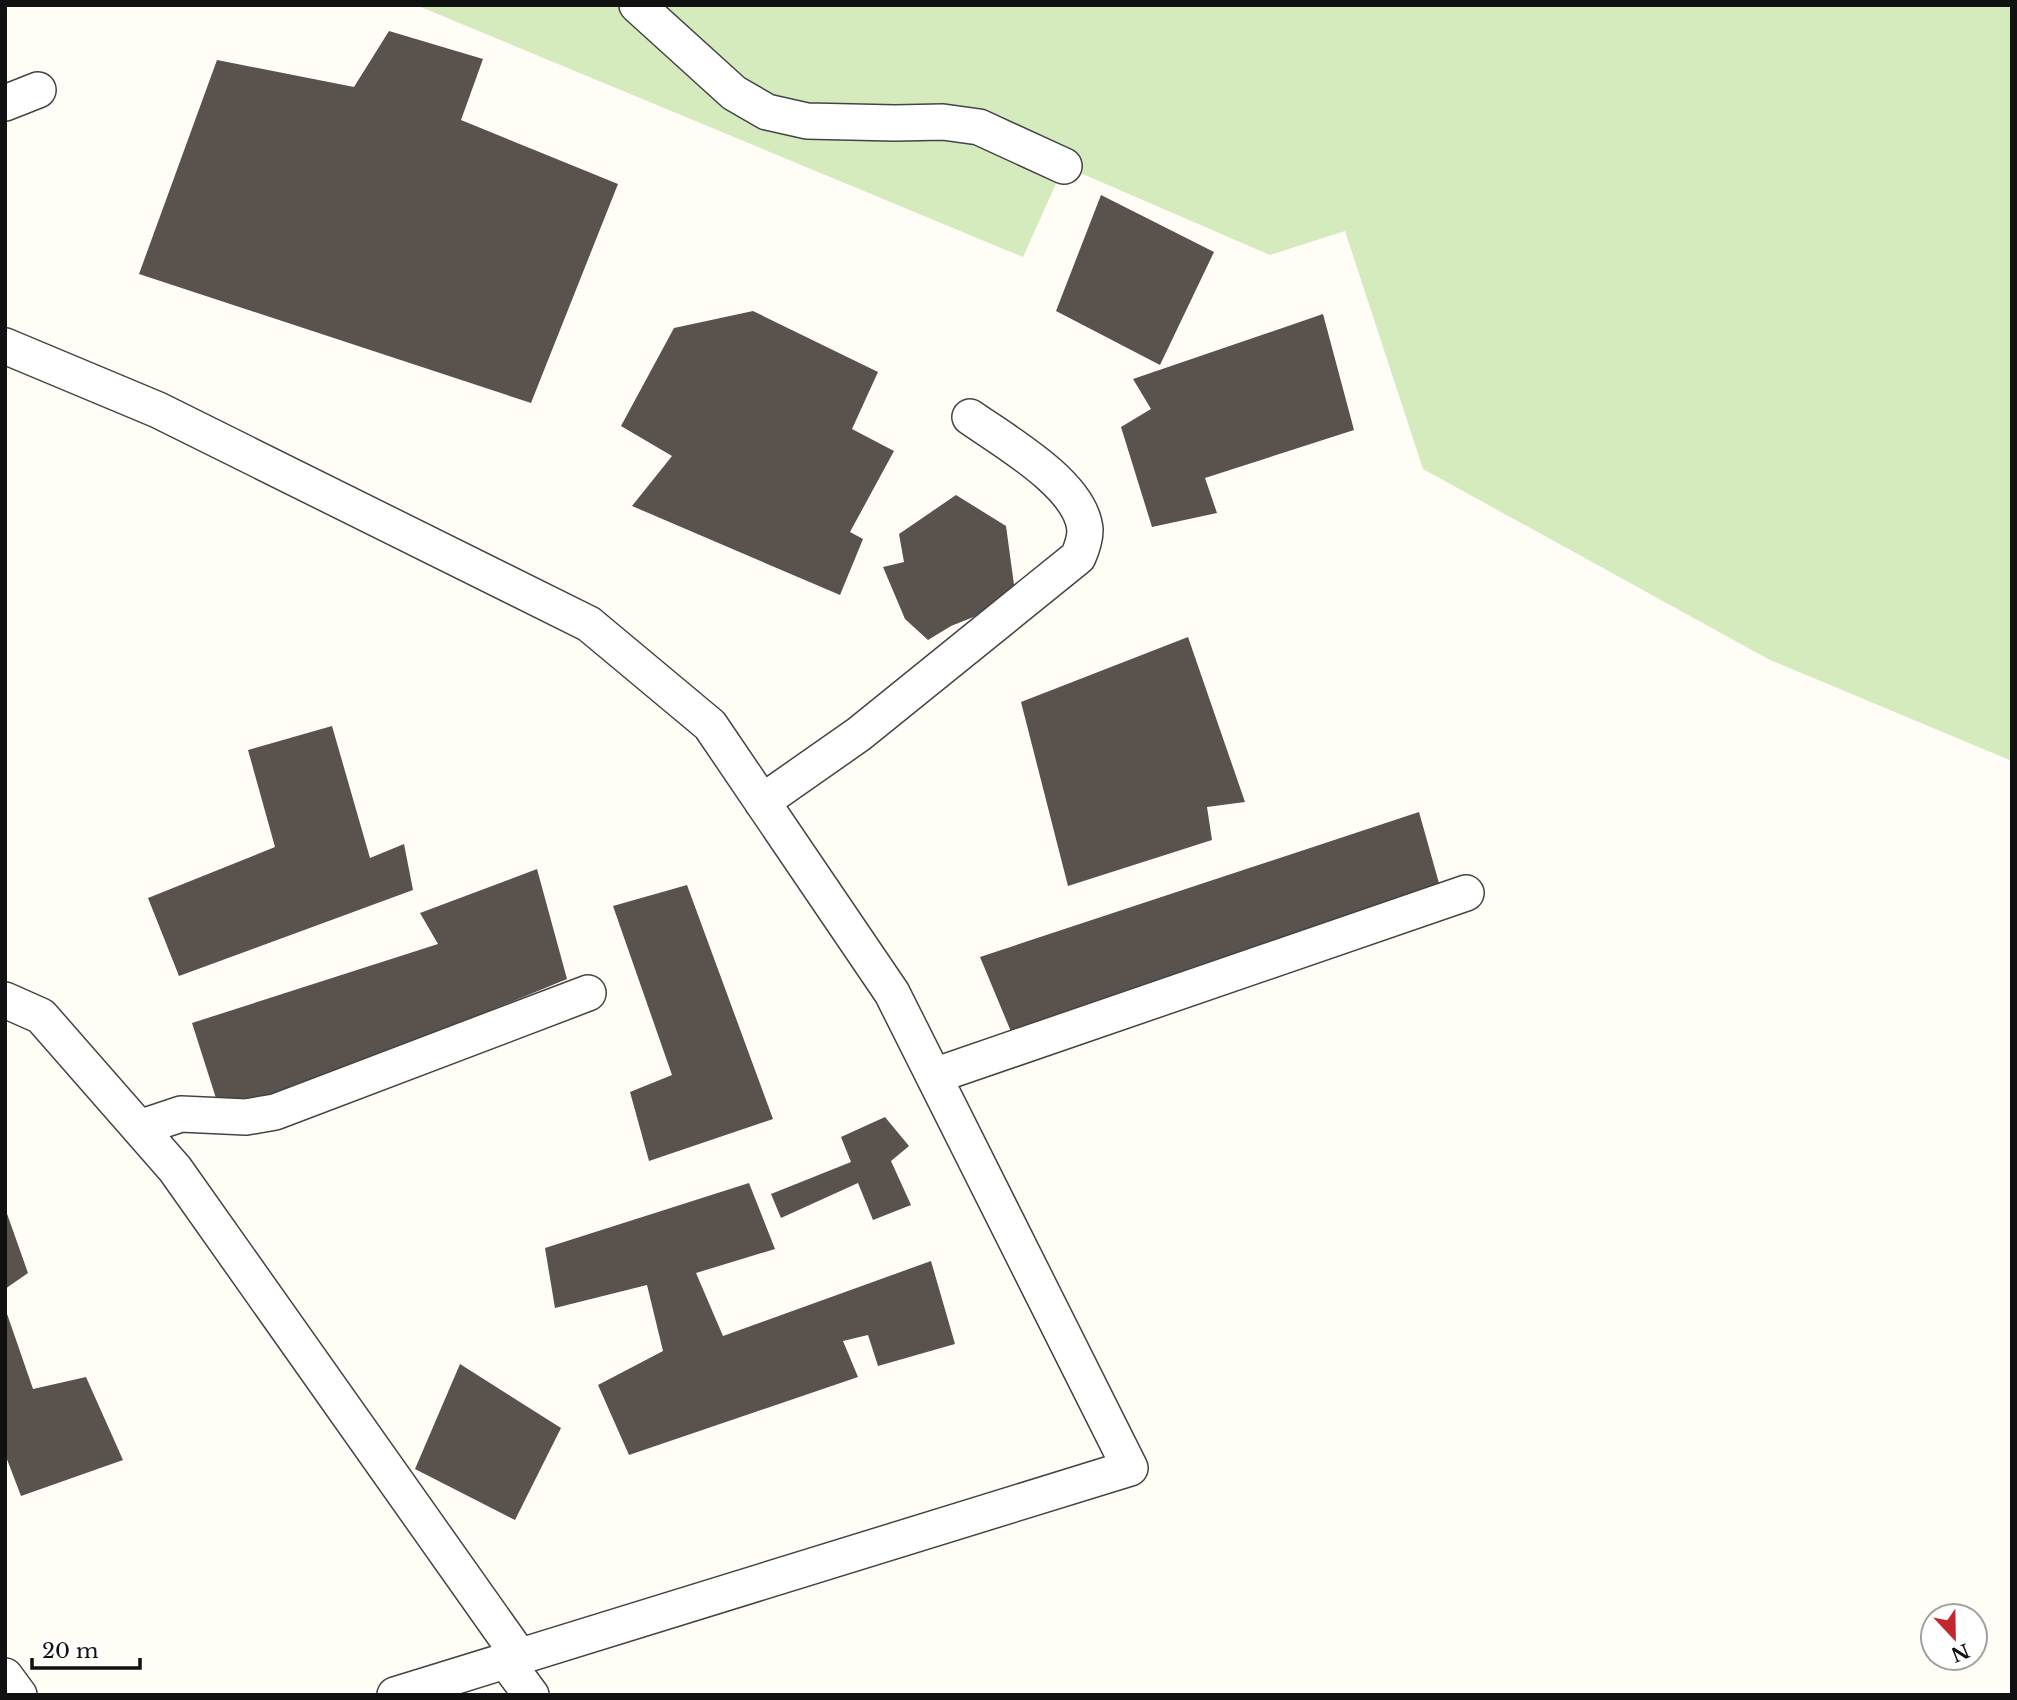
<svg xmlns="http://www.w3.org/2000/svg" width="2017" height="1700" font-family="'Libre Baskerville',serif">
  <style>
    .green { fill: #d5ebbd }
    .building { fill: #5a524d }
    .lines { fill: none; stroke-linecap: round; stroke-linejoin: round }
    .minor-casing { stroke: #444; stroke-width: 38 }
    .minor { stroke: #fff; stroke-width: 35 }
  </style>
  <rect width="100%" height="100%" fill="#fffdf5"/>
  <path class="green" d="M416,5H2012V761L1768,659L1423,469L1345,231L1270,255L1064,166L1023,257Z"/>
  <path class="building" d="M389,31L483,59L461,120L618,184L531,403L139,274L217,60L354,87Z
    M1101,195L1214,252L1160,365L1056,311Z
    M753,311L878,372L852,429L894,451L850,532L863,539L840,595L632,506L672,456L621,426L674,328Z
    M1323,314L1354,430L1205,478L1217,513L1152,527L1121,427L1151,409L1133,379Z
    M956,495L1006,526L1015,592L981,614L951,626L928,640L905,619L883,567L904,562L899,534Z
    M1188,637L1245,802L1207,807L1212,840L1068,886L1021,702Z
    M332,726L370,858L404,844L413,890L179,976L148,898L275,847L248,750Z
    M1419,812L1444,901L1012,1034L980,957Z
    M537,869L567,979L274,1099L222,1117L192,1023L438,944L420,913Z
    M687,885L773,1119L649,1161L630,1092L672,1075L613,906Z
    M885,1117L909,1146L891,1161L911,1205L873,1220L858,1183L781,1218L771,1194L851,1162L841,1137Z
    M749,1183L775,1249L696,1273L723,1336L931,1261L955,1344L878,1366L868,1335L843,1341L858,1377L629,1455L598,1385L663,1351L647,1285L555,1308L545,1248Z
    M5,1208L28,1273L5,1289Z
    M5,1308L33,1389L86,1377L123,1460L21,1496L5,1454Z
    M460,1364L561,1428L515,1520L415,1469Z"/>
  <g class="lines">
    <defs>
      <path id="minor" d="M637,5L734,93L767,112L807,121L895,123L943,122L979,127L1064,166
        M5,103L38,90
        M5,346L158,410L589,624L710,725L892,993L1130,1468L395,1695
        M762,802L859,734L1078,557C1082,548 1085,540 1085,530C1082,485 1004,441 970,417
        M5,1000L41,1016L175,1169L520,1657
        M934,1076L1466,893
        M139,1128L181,1114L246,1117L275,1112L588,993
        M506,1661L531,1695
        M5,1676L19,1695"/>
    </defs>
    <use href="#minor" class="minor-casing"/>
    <use href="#minor" class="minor"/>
  </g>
  <rect width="2017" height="1700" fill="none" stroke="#111111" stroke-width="14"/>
  <g transform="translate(1954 1637) rotate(158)"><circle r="33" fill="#ffffff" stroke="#a0a0a0" stroke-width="2"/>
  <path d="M0-5L12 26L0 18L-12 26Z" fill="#c4262e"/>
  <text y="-10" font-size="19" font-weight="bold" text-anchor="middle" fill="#111111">N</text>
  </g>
  <path d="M32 1658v10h108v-10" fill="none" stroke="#111111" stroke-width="3.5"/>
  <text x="42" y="1658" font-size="21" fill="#111111" stroke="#ffffff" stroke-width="5" paint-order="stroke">20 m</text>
</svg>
